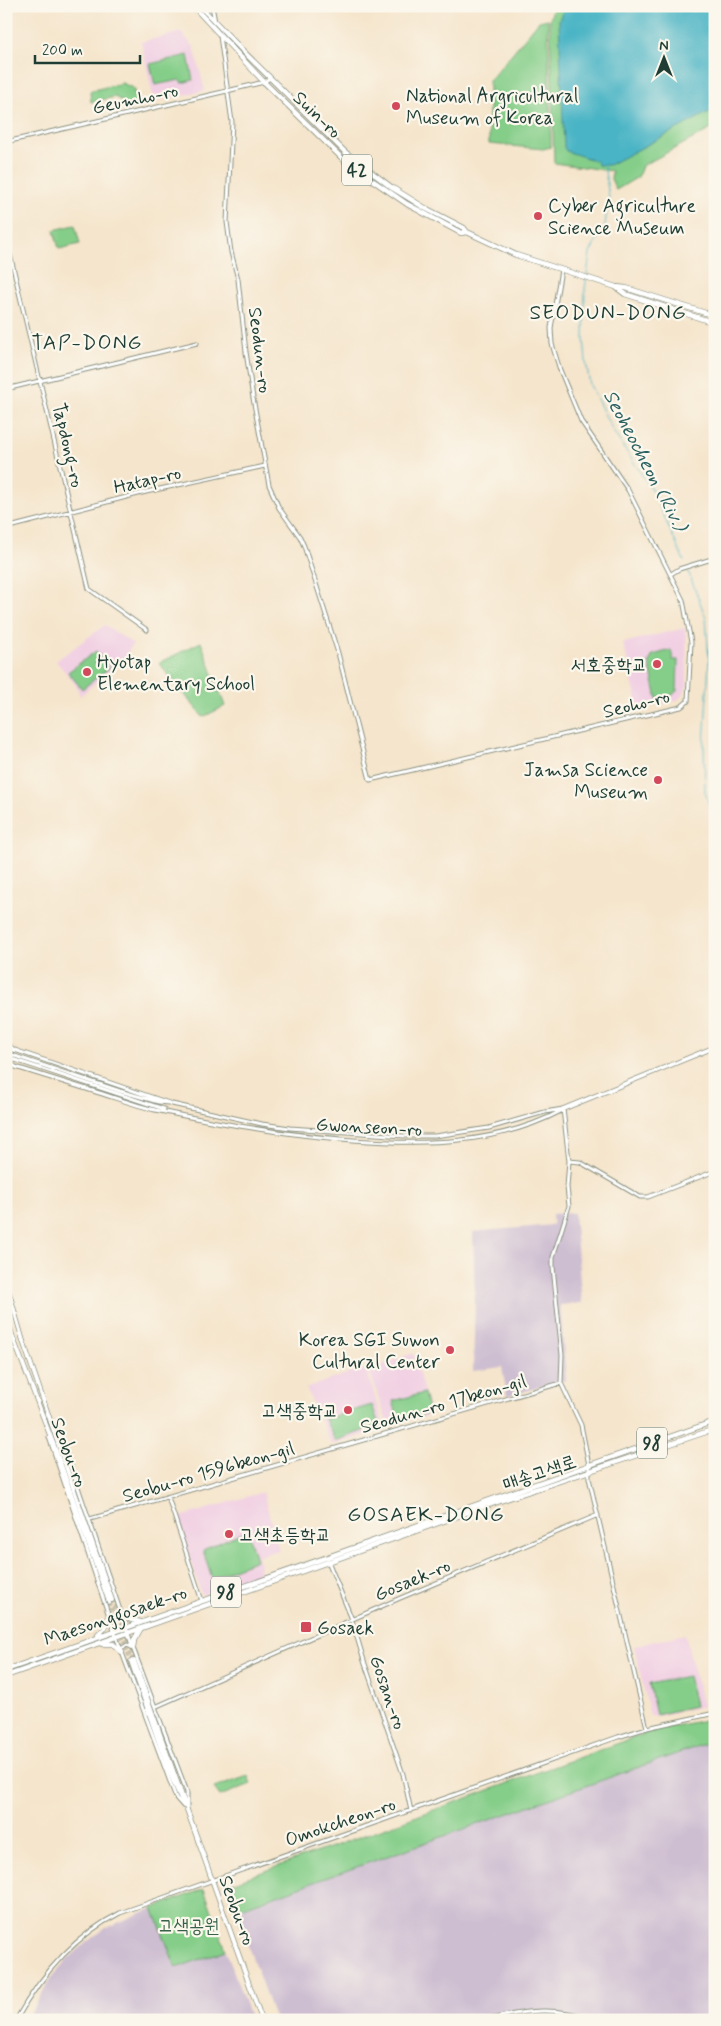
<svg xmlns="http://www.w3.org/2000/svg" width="721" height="2026" font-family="Mynerve,'Poor Story',sans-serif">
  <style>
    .built { fill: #f1d0e3 }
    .industrial { fill: #cebed1 }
    .green { fill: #85ce89; stroke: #52865e }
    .water { fill: #48b4c5; stroke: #34787c }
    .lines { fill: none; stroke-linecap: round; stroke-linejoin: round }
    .stream { stroke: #48b4c5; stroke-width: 1 }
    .secondary-tunnel { stroke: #cac3ae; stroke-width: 4; stroke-dasharray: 4 2; stroke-linecap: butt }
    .tertiary-casing { stroke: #8a9180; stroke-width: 5 }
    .secondary-casing { stroke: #8a9180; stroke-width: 5.5 }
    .primary-casing { stroke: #8a9180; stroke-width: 6 }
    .tertiary { stroke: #fff; stroke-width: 3 }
    .secondary { stroke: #fff; stroke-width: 4 }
    .primary { stroke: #fff; stroke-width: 4.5 }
    .poi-dot { fill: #d1495b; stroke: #fbf7ec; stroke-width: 2 }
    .labels { text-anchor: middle; stroke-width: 4.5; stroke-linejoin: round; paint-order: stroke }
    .shield { fill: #fbf7ec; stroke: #61756b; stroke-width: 1 }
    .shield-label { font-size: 18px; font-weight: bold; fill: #1f3d34 }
    .poi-label { font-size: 19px; fill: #1f3d34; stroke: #fbf7ec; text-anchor: start }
    .street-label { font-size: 19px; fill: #1f3d34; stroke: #fbf7ec }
    .park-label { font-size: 19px; fill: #386149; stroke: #fbf7ec }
    .water-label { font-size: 20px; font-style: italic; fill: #2b6160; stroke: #fbf7ec }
    .quarter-label { font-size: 21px; letter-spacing: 1px; fill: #1f3d34; stroke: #fbf7ec }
  </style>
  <rect width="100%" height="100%" fill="#fbf7ec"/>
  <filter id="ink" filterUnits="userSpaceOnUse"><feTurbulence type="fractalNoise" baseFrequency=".02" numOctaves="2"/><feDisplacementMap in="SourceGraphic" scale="10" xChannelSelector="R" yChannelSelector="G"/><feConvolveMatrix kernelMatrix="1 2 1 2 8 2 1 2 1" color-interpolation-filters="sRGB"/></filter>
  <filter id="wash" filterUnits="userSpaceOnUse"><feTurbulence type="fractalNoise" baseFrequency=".0096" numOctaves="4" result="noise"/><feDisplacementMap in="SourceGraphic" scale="20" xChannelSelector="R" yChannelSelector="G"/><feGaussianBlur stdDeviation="1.12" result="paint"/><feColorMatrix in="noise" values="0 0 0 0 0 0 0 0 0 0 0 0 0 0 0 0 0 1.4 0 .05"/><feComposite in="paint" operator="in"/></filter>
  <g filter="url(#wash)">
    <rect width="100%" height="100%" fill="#f5e5cc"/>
    <path class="built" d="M181,32L194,47L205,91L154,101L141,42Z
      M105,625L133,644L124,659L80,696L75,684L56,661Z
      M685,628L686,637L687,685L684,693L678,700L639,709L623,643Z
      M413,1353L431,1415L388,1425L369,1370Z
      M361,1369L367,1371L384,1426L380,1430L337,1444H331L306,1388Z
      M263,1492L279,1550L258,1556L260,1563L259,1574L203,1595L201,1594L179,1519L181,1517Z
      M685,1634L703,1706L655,1717L650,1715L634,1646Z"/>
    <path class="industrial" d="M574,1213L582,1303L560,1305L566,1380L507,1396L502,1367L473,1371L475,1299L473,1232L553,1225L552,1214Z
      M710,1742L715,1761V2020H275L235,1910Z
      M153,1908L176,1968L226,1950L251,2020H27L50,1980L69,1958L87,1942L106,1928Z"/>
    <path class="green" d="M554,6H715V127L642,166L638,177L616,190L611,179L612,171L554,163L550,19Z
      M548,19L551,147L543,149L489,144V81L539,21Z
      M188,55L193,80L182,83L180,80L155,85L150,64Z
      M122,83L133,88L137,101L129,106L115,97L91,102L90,91Z
      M75,225L80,244L59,249L54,230Z
      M201,642L225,706L203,717L159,663Z
      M671,650L673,660H678L677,691L671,696L657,699L649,662L653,655Z
      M96,651L109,668L82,689L68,672Z
      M424,1393L429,1413L399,1422L393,1401Z
      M372,1405L379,1425L335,1441L325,1419Z
      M247,1530L256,1560L212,1578L203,1550Z
      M688,1676L695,1706L656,1715L649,1684Z
      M715,1718V1761L710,1742L235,1910L226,1885L655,1730Z
      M248,1776L251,1784L220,1796L214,1788Z
      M204,1889L226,1950L176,1968L153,1908Z"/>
    <path class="water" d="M565,6H715V109L609,165H598L596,161L566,151L564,147L559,20Z"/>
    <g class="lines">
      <path class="stream" d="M604,165L609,197L605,225L590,253L585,289L584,338L586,362L590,385L614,433L651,488L684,561
        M688,571L706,618L709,661L704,745L705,792L715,822"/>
    </g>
  </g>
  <g filter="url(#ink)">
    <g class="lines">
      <path class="secondary-tunnel" d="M112,1600L134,1661
        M109,1602L131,1661"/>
      <defs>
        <path id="tertiary" d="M212,6L215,22
          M220,36L232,122L227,222L231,252L238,279L246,352L253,398L269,485L279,508L300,537L304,546L338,653L370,780L681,707L688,701L691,642L683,600L628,490L581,421L560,370L552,344L551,328L561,270
          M6,142L227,91L264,82L270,78
          M6,237L89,589L147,630
          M6,389L197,343
          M6,528L146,492L265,466
          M671,574L679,569L715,558
          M6,1047L172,1104L262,1124L290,1128L404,1136H435L489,1128L545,1112L563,1109
          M6,1053L120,1091L158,1102L168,1103
          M6,1057L164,1109
          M6,1064C35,1073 64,1082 93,1091C113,1097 134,1105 155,1110C221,1124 286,1135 353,1140C423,1145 497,1145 561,1111
          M563,1109L569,1161L567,1187L569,1206L553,1257V1267L562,1355L561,1383L581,1425L589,1465V1478L647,1728
          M569,1161L580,1162L640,1197H648L715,1171
          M55,1430L65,1449L133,1648L187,1792V1807
          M49,1437L114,1631L176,1798L183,1806
          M168,1497L202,1601
          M90,1519L561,1383
          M328,1561L351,1617L365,1664L403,1774L411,1811
          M110,1617L113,1619L119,1617L120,1611
          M121,1649L127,1645L132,1647
          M155,1707L398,1599L598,1515
          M16,2020C41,1975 74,1936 120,1913L618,1737L647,1728L715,1713
          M489,2020C526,2009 559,2007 595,2020"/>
        <path id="secondary" d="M6,1044L14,1050
          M6,1066H14
          M563,1109L715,1047
          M6,1282L23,1341L112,1600
          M6,1312L12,1335L56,1451L109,1602
          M131,1661L168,1768L184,1806
          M134,1661L262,2020"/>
        <path id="primary" d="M193,6L264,82L346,162L407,204L461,233L467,232
          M200,6L243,51L345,152L391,187L425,208L464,228L467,232L516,255L616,287L626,288L715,316
          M617,288L625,294L715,323
          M122,1614L129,1619L140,1622
          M98,1635L105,1628L109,1615
          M102,1644H113L122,1652
          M133,1648L134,1640L141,1628
          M6,1670L715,1421
          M6,1676L503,1500L715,1429"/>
      </defs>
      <use href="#tertiary" class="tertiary-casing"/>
      <use href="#secondary" class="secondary-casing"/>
      <use href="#primary" class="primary-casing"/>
      <use href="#tertiary" class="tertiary"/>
      <use href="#secondary" class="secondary"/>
      <use href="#primary" class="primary"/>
    </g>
  </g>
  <g class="poi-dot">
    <circle cx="396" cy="106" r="5"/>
    <circle cx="538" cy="216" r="5"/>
    <circle cx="657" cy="664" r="5"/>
    <circle cx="87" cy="672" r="5"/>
    <circle cx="658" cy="780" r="5"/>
    <circle cx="450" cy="1350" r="5"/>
    <circle cx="348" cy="1410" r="5"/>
    <circle cx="229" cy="1534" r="5"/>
    <rect x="300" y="1621" width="12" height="12" rx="2.5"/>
  </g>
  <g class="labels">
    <g class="shield">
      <rect x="342" y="154.5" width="30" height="31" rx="4"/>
      <rect x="637" y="1427.5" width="30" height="31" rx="4"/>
      <rect x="211" y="1576.5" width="30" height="31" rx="4"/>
    </g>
    <g class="shield-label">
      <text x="357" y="176">42</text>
      <text x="652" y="1449">98</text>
      <text x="226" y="1598">98</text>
    </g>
    <g class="poi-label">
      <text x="406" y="102">National Argricultural<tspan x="406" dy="22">Museum of Korea</tspan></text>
      <text x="548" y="212">Cyber Agriculture<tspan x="548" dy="22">Science Museum</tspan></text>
      <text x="97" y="668">Hyotap<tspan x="97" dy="22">Elementary School</tspan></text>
      <text x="647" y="671" text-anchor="end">서호중학교</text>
      <text x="648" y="776" text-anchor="end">Jamsa Science<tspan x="648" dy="22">Museum</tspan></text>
      <text x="440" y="1346" text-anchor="end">Korea SGI Suwon<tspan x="440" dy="22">Cultural Center</tspan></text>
      <text x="338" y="1417" text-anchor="end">고색중학교</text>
      <text x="239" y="1541">고색초등학교</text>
      <text x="317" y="1634">Gosaek</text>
    </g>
    <g class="street-label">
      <text transform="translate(135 98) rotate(-12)" y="7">Geumho-ro</text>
      <text transform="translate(318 114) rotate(44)" y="7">Suin-ro</text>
      <text transform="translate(261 350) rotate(83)" y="7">Seodun-ro</text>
      <text transform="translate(69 445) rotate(77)" y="7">Tapdong-ro</text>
      <text transform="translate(147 479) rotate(-13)" y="7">Hatap-ro</text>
      <text transform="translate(636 703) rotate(-14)" y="7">Seoho-ro</text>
      <text transform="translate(369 1126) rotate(3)" y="7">Gwonseon-ro</text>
      <text transform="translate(443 1403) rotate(-16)" y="7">Seodun-ro 17beon-gil</text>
      <text transform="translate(70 1452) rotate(70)" y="7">Seobu-ro</text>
      <text transform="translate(208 1471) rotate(-16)" y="7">Seobu-ro 1596beon-gil</text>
      <text transform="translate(539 1472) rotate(-19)" y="7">매송고색로</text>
      <text transform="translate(412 1579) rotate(-23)" y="7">Gosaek-ro</text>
      <text transform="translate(115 1615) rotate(-19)" y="7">Maesonggosaek-ro</text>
      <text transform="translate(389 1692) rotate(71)" y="7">Gosan-ro</text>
      <text transform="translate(340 1821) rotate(-19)" y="7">Omokcheon-ro</text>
      <text transform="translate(238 1910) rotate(70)" y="7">Seobu-ro</text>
    </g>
    <g class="park-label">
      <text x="189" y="1932">고색공원</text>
    </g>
    <g class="water-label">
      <text transform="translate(646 460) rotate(62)" y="7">Seoheocheon (Riv.)</text>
    </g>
    <g class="quarter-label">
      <text x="608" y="319">SEODUN-DONG</text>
      <text x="87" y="349">TAP-DONG</text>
      <text x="426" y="1521">GOSAEK-DONG</text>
    </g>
  </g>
  <rect width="721" height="2026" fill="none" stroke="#fbf7ec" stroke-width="25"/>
  <g transform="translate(664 58)" stroke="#fbf7ec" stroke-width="4" paint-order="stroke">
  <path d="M0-4L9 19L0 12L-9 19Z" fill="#1f3d34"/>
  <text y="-8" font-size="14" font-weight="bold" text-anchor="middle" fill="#1f3d34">N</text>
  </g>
  <path d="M35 55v8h105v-8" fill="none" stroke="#1f3d34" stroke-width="2.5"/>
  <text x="42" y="55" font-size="15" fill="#1f3d34" stroke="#fbf7ec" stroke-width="4" paint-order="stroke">200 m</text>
</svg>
